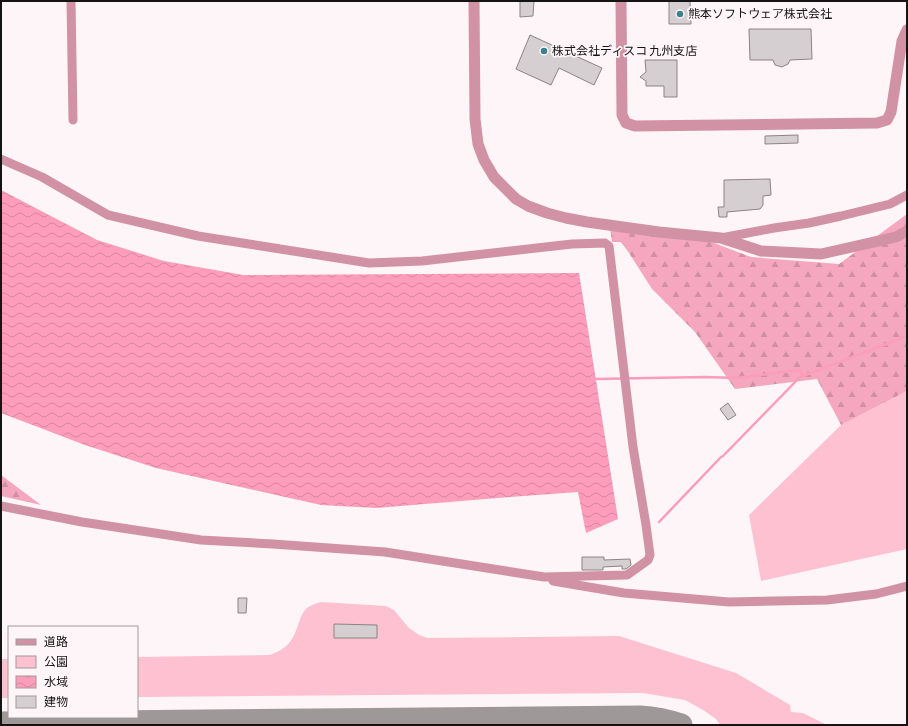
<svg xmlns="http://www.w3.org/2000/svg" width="908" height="726" font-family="'Alegreya Sans','Noto Sans JP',sans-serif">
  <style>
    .green { fill: #fdc1d2 }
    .forest { fill: url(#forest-firs) }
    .water { fill: url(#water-waves) }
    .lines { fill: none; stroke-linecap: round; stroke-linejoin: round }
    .stream { stroke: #fd9cbb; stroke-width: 2.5 }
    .taxiway { stroke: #9e9899; stroke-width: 23 }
    .building { fill: #d6cfd1; stroke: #8b8385 }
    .minor { stroke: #d292a5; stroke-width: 9 }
    .tertiary { stroke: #d292a5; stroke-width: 11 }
    .poi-dot { fill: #3c828d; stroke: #fdf5f7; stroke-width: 1.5 }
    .labels { text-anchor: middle; stroke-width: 3.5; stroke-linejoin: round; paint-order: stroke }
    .poi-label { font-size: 12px; fill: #151313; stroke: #fdf5f7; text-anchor: start }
  </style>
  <defs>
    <pattern id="forest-firs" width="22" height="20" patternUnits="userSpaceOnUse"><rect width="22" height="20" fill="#f5a7bf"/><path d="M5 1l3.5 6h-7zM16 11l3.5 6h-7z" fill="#d18fa3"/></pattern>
    <pattern id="water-waves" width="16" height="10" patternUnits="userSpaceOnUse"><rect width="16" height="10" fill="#fd9cbb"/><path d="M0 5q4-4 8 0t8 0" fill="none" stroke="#d886a0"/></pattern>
  </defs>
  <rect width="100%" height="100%" fill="#fdf5f7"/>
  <path class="green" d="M907,391V549L761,581L749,515L841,425Z
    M321,602L386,606L394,610L409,628L419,635L428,638L619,636L736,673L790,705L791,712L803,713L827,725H720L716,719L703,710L685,700L643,693L137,697V657L269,655C286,650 293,641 298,625C300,620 301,615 305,610C308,606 315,604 321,602Z
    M1,659H9V698H1Z"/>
  <path class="forest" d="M907,214V391L841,425L817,379L735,389L695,332L652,289L629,253L621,242H612L610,227L709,241L751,257L839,264Z
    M1,474V475L41,505L1,496Z"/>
  <path class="water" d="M1,190L97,240L164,261L243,275L579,273L618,519L586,533L578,492L510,497L376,508L321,505L156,468L85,445L1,413Z"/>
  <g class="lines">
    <path class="stream" d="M594,379L705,377L737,378L800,370L803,376
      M659,522L721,457L723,456L802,375L803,376L907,336"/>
    <path class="taxiway" d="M1,723L640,717C656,718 666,720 681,725"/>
  </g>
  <path class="building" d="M520,1H534L533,16L520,17Z
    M669,1H690L691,24H669Z
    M749,29H811L812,59L790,60L788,64L782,67L775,65L773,60H750Z
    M530,35L602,68L594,85L559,68L551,85L516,69Z
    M645,60H677V97H664V86H646V81L640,77L646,72Z
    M798,135V143L765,144V136Z
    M770,179L771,195L763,196V205L760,209L727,212V217H719L718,207H724V180Z
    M728,403L736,415L728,420L720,409Z
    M582,557H604V560L630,559L631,565L626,569H622V566L603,567V570H582Z
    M238,598H247L246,613H238Z
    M334,624L377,625V638H334Z"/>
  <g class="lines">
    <path class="minor" d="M71,1L73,120
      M1,159L42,177L108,215L198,236L369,263L422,261L572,244L605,243L609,246L633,447L646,525L650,555L648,560L627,575L544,577L385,552L273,544L201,540L82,522L1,506
      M721,238L774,228L809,223L841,216L890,204L907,195
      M553,581L624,593L729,602L827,600L876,594L907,586"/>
    <path class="tertiary" d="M474,1L475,119L478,144L484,160L494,177L516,199L528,206L547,213L566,218L587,222L659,232L721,238L761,251L821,254L896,237L907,231
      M621,1L622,115L626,123L635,126L877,123L887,120L891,112L902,41L907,30"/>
  </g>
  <g class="poi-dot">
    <circle cx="680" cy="14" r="4"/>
    <circle cx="544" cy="51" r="4"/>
  </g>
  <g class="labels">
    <g class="poi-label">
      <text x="688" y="18">熊本ソフトウェア株式会社</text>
      <text x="552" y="55">株式会社ディスコ 九州支店</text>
    </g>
  </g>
  <rect width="908" height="726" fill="none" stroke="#151313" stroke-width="4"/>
  <rect x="8" y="626" width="130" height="92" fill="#fdf5f7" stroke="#a09b9c"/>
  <rect x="16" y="639" width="20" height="6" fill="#d292a5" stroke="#a09b9c"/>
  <text x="44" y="646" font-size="12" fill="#151313">道路</text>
  <rect x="16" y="656" width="20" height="12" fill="#fdc1d2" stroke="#a09b9c"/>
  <text x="44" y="666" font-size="12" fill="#151313">公園</text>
  <rect x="16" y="676" width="20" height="12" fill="url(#water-waves)" stroke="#a09b9c"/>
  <text x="44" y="686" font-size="12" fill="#151313">水域</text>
  <rect x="16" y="696" width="20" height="12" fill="#d6cfd1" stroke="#a09b9c"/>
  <text x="44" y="706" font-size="12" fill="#151313">建物</text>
</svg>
